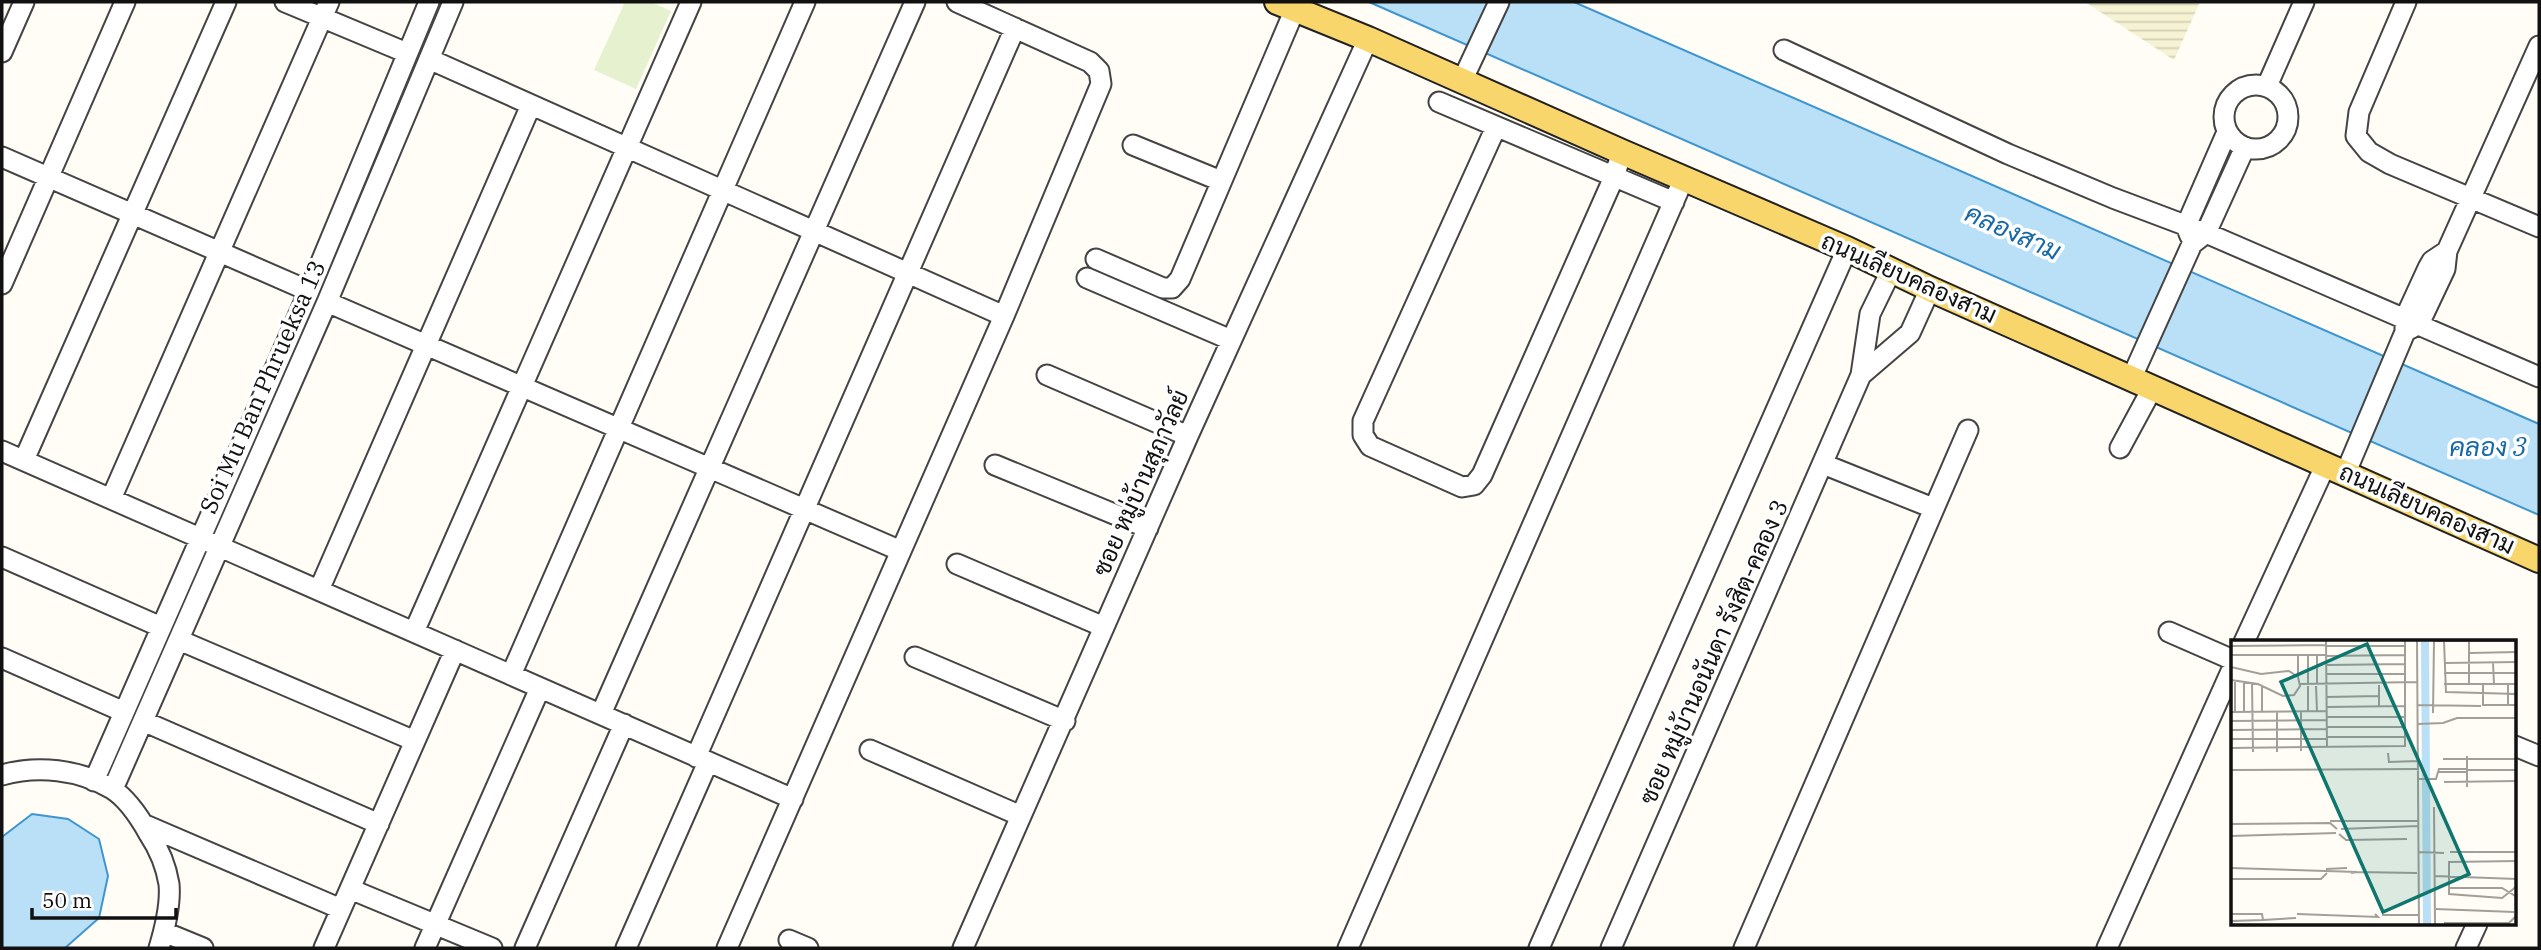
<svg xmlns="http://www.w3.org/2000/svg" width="2541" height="950" font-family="'IBM Plex Serif',Sarabun,serif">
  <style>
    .farmland { fill: url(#farmland-rules) }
    .pitch { fill: #e6f2cf }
    .water { fill: #b9e0f7; stroke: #3f96cf; stroke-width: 2 }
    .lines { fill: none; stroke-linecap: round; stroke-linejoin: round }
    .minor-casing { stroke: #444; stroke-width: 23 }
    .major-casing { stroke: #222; stroke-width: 28 }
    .minor { stroke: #fff; stroke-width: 19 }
    .major { stroke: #f9d66b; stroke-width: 24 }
    .labels { text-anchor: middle; stroke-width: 7; stroke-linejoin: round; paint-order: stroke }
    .street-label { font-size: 24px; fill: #111; stroke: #fff }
    .water-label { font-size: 26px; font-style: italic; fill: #1768a6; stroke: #fff }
    .inset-road { fill: none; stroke: #a09f9a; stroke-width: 2 }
    .view { fill: #0f766e; fill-opacity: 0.15; stroke: #0f766e; stroke-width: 3.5 }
    .inset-edge { fill: none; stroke: #111; stroke-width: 3.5 }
  </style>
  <defs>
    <pattern id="farmland-rules" width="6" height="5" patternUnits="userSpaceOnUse" patternTransform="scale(1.75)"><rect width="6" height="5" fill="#f6f3d4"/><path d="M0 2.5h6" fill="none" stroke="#d2cfb5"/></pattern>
  </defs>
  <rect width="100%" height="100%" fill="#fffdf5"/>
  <path class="farmland" d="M2085,2H2200L2174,60Z"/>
  <path class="pitch" d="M625,2H651L671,11L636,89L594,70Z"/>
  <path class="water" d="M1369,2H1574L2539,424V515Z
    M32,814L68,819L99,839L108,876L99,918L65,948H2V837Z"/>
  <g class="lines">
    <defs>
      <path id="minor" d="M285,2L407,53
        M2406,2L2359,112L2356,136L2369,152L2390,164L2539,227
        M1784,50L2008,154L2113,198L2206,233L2539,377
        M2,52L24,2
        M429,59L1004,316
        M1462,81L1499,2
        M2224 117a32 32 0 1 1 64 0a32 32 0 1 1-64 0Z
        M2267,86L2304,2
        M1439,102L1674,202
        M1496,127L1363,421V435L1370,446L1462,487L1474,485L1482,475L1614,177L1622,152
        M1133,145L1221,181
        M2,157L309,291
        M2190,236L2186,226L2227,132
        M1096,259L1163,288H1172L1180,279L1295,9
        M1087,278L1231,340
        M2,284L125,2
        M327,302L901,551
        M2410,329L2419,324L2445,269L2447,251L2539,46
        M1047,375L1188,436
        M1861,375L1910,333L1930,289
        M2132,377L2192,244L2206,233L2245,147
        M2120,448L2153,387
        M2,451L793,799
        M24,460L226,2
        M1823,464L1933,508
        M995,465L1148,528
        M2346,472L2405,332V318L2428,268L2432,261L2447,251
        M111,499L329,2
        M2,557L161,627
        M957,564L1104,627
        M319,590L531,105
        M414,632L691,2
        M2169,632L2233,660
        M179,640L415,741
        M2244,642L2326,464
        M915,657L1065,721
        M2,658L124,712
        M511,675L805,2
        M601,714L915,2
        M143,721L379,824
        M2515,746L2539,756
        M870,750L1021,816
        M696,757L1015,28
        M2,775C37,765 79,769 112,789C128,799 140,818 149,834C159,849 166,866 169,884C171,905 165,928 159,948
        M94,781L309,291L429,2
        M113,789L327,302L453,2
        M143,824L341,909
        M350,889L492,948
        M164,932L203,948
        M789,940L808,948
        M324,948L455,650
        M425,948L540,688
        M525,948L624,724
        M626,948L708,762
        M727,948L1004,316L1101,84L1099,71L1090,62L957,2
        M963,948L1188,436L1368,39
        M1348,948L1684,178
        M1539,948L1847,249
        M1611,948L1861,375L1870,314L1891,271
        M1744,948L1968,430
        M2107,948L2233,667
        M2466,948L2477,924"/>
      <path id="major" d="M1277,2L1368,39L1622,152L1847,249L1930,289L2539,560"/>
    </defs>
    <use href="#minor" class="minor-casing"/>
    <use href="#major" class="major-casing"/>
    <use href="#minor" class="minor"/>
    <use href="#major" class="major"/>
  </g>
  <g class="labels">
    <g class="street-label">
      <text transform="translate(1909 278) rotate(24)" y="8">ถนนเลียบคลองสาม</text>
      <text transform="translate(263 387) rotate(-66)" y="8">Soi Mu Ban Phrueksa 13</text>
      <text transform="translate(1141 483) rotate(-66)" y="8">ซอย หมู่บ้านสุภาวัลย์</text>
      <text transform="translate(2427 509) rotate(24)" y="8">ถนนเลียบคลองสาม</text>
      <text transform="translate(1714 652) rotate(-66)" y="8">ซอย หมู่บ้านอนันดา รังสิต-คลอง 3</text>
    </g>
    <g class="water-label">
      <text transform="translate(2013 232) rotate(24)" y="9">คลองสาม</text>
      <text x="2488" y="456">คลอง 3</text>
    </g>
  </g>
  <g transform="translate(2231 640)">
    <rect width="285" height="285" fill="#fffdf5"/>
    <path d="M190,1H198L200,284H192Z" fill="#b9e0f7"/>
    <path class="inset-road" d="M95,1L96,108M186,1L188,284M202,1H286M213,1L215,52L286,54M0,6L95,5M95,6H174M239,13L286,12M0,15H95M67,15V37M77,15V44M86,15V44M95,16L174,15M213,23L286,22M262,23L263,44M96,25L174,24M0,27L30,34L58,31L67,37L69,46L63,55L52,56L27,44L0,40M213,33H286M96,34H174M4,42V72M13,42V72M21,43L22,112M69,44L186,42M213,44H286M238,44V1M252,44V65H286M277,44V65M31,46V72M77,46V71M85,46L86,71M96,57L148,56M187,65L250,66M96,67L174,66M148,67V45M46,71V112M70,71V111M0,72L96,71M202,73L203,1M96,77H174M0,81L96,80M187,84L212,83L226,78H286M96,87H174M0,90L96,89M96,97H174M0,99H96M0,108L174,106V1M157,113L158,122L187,121M236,116V147M212,119H286M0,130L188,129M236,130H286M207,132H236M187,139H205L208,129H236M213,142L286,141M203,167L204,284M99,181H188M0,184L99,183L106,189M110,189L187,186M108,194L115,200L176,199M0,196L105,193M188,212L213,213M219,212H286M286,221L218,222V254L271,258L286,246M0,228L126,232L120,233M95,229L116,228M126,232L186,233M204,236L286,239M0,239H90L96,233M218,248H271L286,257M205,269L283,272M0,274H31L32,280L0,281M66,274L147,277L144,274M151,275H188M32,280L65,278M213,283H278L285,276"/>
    <path class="view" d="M136,4L238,234L152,272L50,42Z"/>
    <rect width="285" height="285" class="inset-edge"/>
  </g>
  <rect width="2541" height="950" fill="none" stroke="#111111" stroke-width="7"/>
  <path d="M32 908v10h144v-10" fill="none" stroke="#111111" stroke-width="3.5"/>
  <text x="42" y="908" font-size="21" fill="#111111" stroke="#ffffff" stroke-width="5" paint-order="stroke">50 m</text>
</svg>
